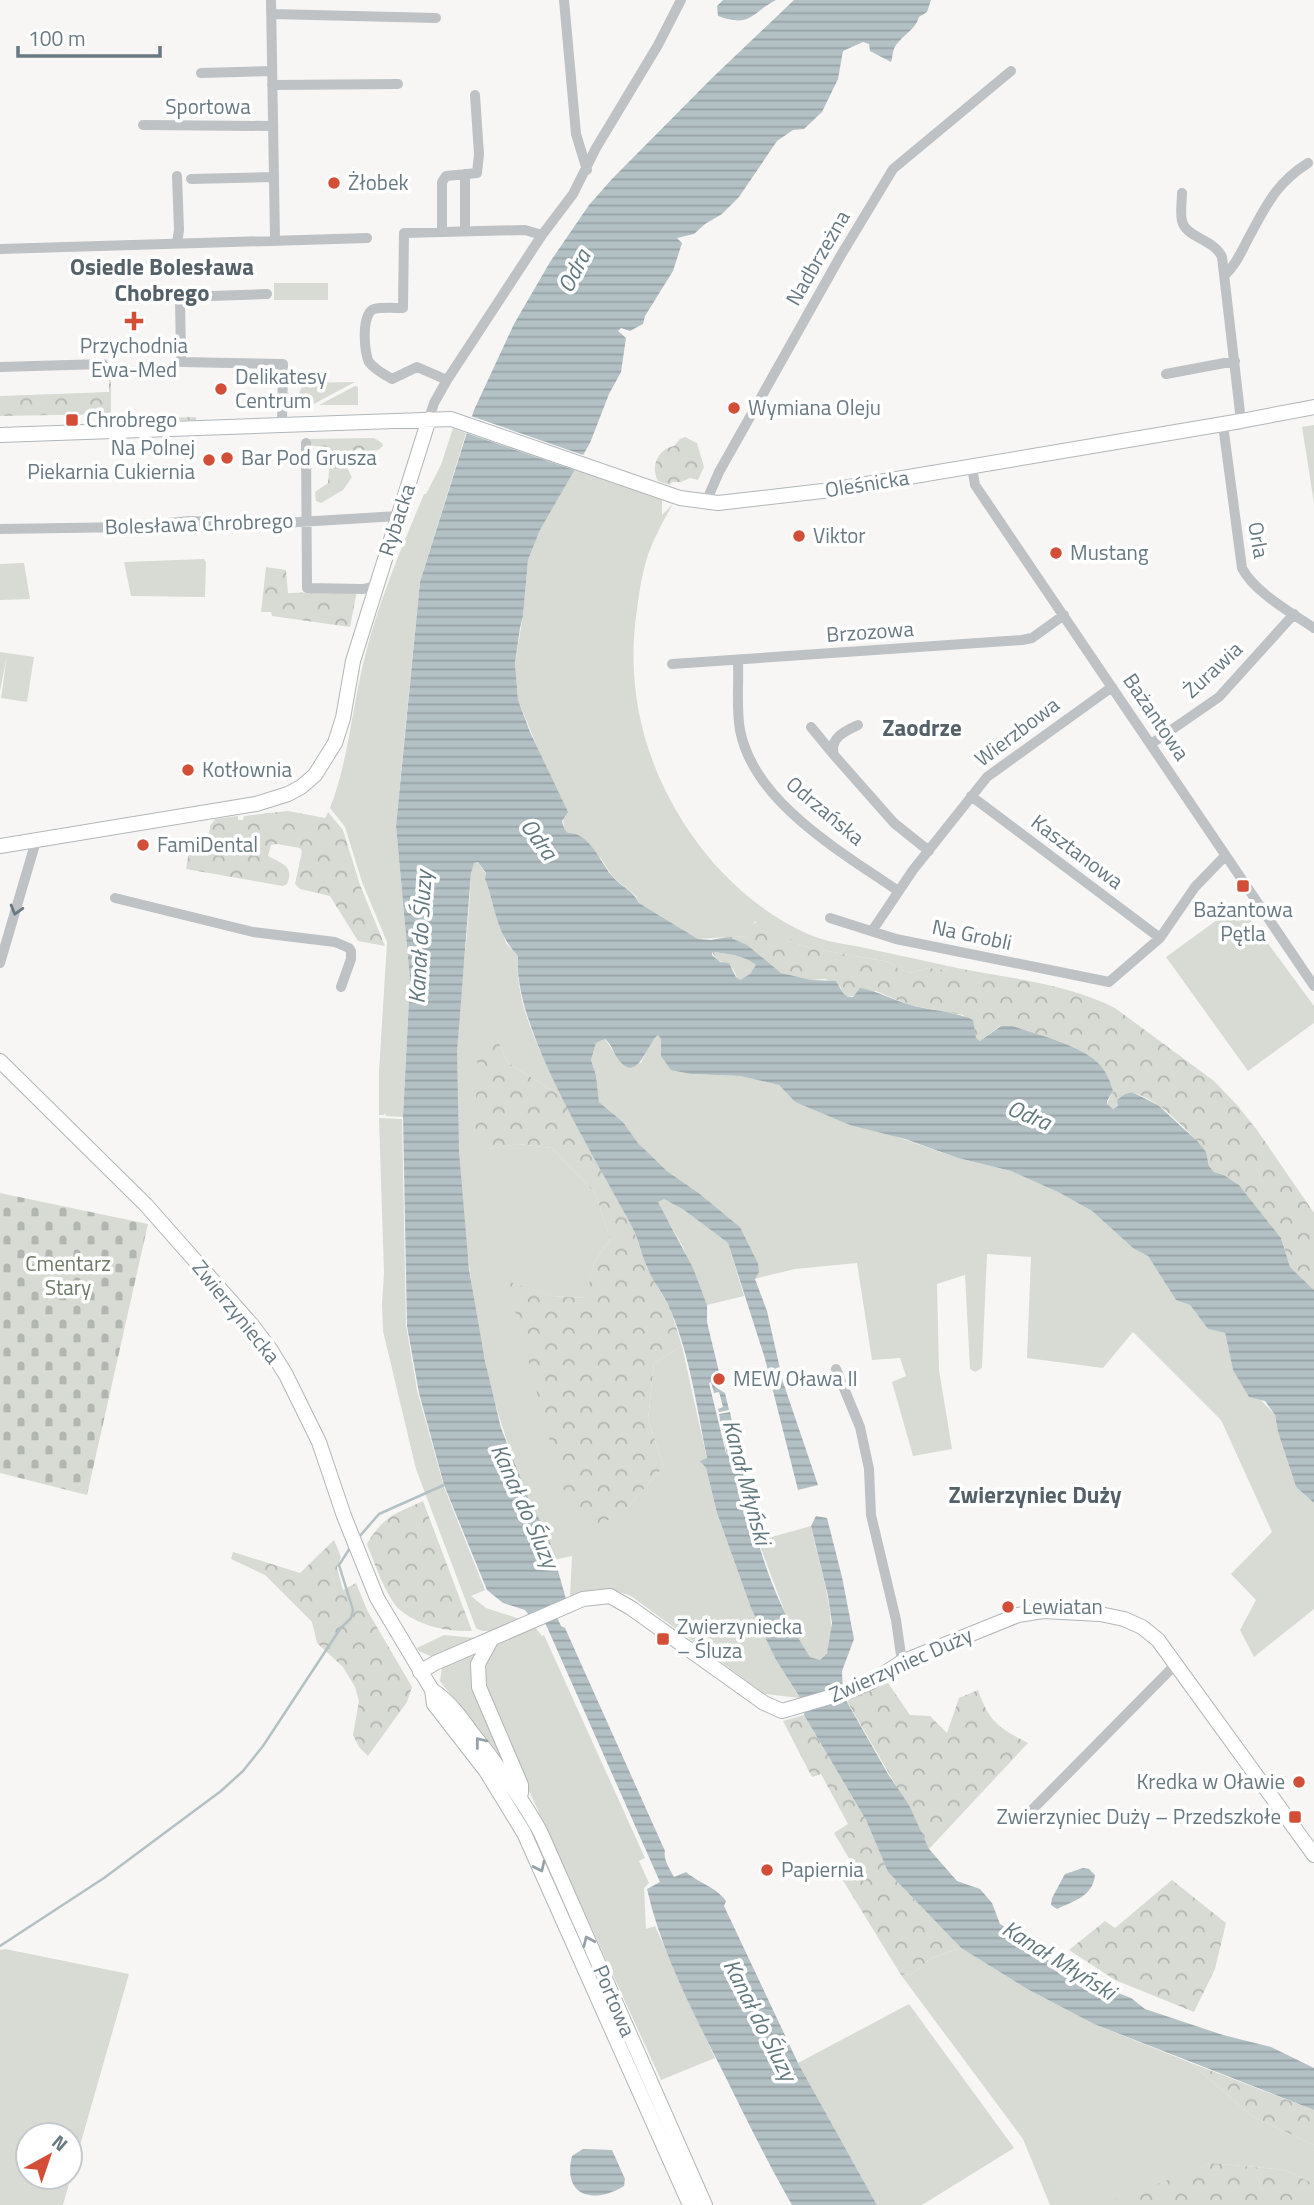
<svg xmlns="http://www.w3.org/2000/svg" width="1314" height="2205" font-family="'Titillium Web',sans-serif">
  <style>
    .green { fill: #d7dbd3; fill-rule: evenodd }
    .forest { fill: url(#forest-crowns) }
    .cemetery { fill: url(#cemetery-stones) }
    .water { fill: url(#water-rules); fill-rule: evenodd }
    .pier { fill: #f7f6f4 }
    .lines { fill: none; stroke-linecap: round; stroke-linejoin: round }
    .stream { stroke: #b4c1c4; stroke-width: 2.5 }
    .secondary-casing { stroke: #b0b6ba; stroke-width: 16 }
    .street { stroke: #bec2c5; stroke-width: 10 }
    .secondary { stroke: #fff; stroke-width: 14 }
    .oneway { stroke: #687982 }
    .oneway2 { stroke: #95a1a8 }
    .poi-dot { fill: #d34e37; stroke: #fff; stroke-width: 2.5 }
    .labels { text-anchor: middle; stroke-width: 7; stroke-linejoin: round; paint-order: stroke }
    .street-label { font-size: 21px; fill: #687982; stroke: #fff }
    .poi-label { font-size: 21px; fill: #687982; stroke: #fff; text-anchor: start }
    .park-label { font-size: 21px; fill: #6c7a67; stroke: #fff }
    .neighbourhood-label { font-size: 23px; font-weight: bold; fill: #556168; stroke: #fff }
    .water-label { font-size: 23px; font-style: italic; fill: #64797e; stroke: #fff }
  </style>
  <defs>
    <pattern id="forest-crowns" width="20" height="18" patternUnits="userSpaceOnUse" patternTransform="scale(1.75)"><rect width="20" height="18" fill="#d7dbd3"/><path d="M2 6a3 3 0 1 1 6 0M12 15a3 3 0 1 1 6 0" fill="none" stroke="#b2b6b1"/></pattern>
    <pattern id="cemetery-stones" width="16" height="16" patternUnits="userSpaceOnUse" patternTransform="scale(1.75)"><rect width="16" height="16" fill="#d7dbd3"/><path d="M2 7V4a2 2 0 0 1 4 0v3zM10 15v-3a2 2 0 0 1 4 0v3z" fill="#b2b6b1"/></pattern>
    <pattern id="water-rules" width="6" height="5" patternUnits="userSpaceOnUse" patternTransform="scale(1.75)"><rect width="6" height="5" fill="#b4c1c4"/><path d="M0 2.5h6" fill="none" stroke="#96a2a5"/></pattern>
  </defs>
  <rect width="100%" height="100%" fill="#f7f6f4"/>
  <path class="green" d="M274,283H328V300H274Z
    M355,382L310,406L294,407L303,383Z
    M355,386L358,387V405H319Z
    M1314,425V503L1302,427Z
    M453,428L466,433L420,582L404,741L396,826L410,979L403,1117L386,1116L385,1113L384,1115H379V1072L387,942L362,882L345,827L330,808C349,759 352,707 365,656C379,600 402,547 424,494H426L441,465Z
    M574,470L662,500V515L673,504C665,518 657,532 651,547C643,566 640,588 637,609C625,689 644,764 689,831C718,874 760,913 808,934C826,942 846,944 865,948C893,954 921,960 948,966L946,970L929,968L910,973L899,969L889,962L810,948L798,944L755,921L748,936L698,939L639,903L636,896L613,877L600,857L564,830L562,800L552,783L518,700L515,663L523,616L528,560L540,530Z
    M204,559L206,562L205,597L131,596L124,562Z
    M24,563L30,599L0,600V564Z
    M0,652L34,657L27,702L1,698L7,656L0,691Z
    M478,862L486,874L485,879L506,943L518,956C514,1005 542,1056 564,1098L507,1062L498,1040L489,1149L518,1144L552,1148L596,1194L610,1240L594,1262L587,1298L551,1296L507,1282L626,1509L664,1466L648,1420L654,1363L682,1346L707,1459L701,1461L706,1468L717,1513L751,1608L776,1660L800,1698L765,1694L631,1596C606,1587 595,1587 570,1597L572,1556L554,1560C550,1536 537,1518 528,1496C510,1452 494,1407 485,1360C465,1260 454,1155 457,1053C459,993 469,933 471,873L473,863Z
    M1239,904L1314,1006V1023L1248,1071L1166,957Z
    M658,1034L661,1039V1056L691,1074L740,1076L779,1085L795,1102L958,1158L1011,1171L1060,1193L1092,1211L1134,1249L1148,1256L1176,1300L1190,1305L1208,1329L1225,1333L1233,1370L1275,1415L1278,1432L1296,1487L1314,1503V1609L1254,1657L1240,1630L1256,1600L1231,1574L1272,1532L1221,1420L1133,1332L1103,1368L1027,1358L1031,1257L987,1254L982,1368L975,1372L970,1369L965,1275L937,1284L939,1370L952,1449L913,1456L892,1382L906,1376L900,1358L872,1360L857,1263L795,1269L754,1279L758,1263L740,1227L700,1194L667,1171L638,1143L623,1122L599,1102L596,1075L591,1060L596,1043L605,1039L619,1060L641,1063L653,1037Z
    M379,1118L402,1119L406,1325L417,1390L444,1487L485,1590L471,1596L486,1608L520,1619C507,1624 489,1637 476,1628L416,1469L383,1331L382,1304L384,1273Z
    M664,1199L684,1210L728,1243L744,1296L707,1305L682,1245L657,1202Z
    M811,1526C816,1556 841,1624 827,1652C827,1653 821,1659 820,1660L810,1657L791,1628L758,1541Z
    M535,1627L542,1636L544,1635L645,1858L639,1861L649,1883L644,1888L646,1929L655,1926L715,2058L661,2080L483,1690V1661L494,1645Z
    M444,1635L476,1638L435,1658L419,1651L417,1648Z
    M475,1653L476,1656L514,1776L440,1681L442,1668Z
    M961,1948L1029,1990L1094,2024L1191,2063L1252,2116L1314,2145V2184L1285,2170L1211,2163L1114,2203L1103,2205H1050L1023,2139L901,1975L912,1974L932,1958Z
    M5,1949L129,1974L63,2205H0V1950ZM28,2135H70V2177H28Z
    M909,2004L1014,2148L922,2205H877L798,2063Z"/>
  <path class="forest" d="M109,372L111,373V414L0,416V396L109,392Z
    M196,417V420L117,423L95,420Z
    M685,437L697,443L704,467L698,480L690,478L681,482H672L670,485L658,481C650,466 658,449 674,446L680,439Z
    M374,438L382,443L383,446L378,450L365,452L360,448L351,452L345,464L352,477L343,490L321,503L316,501L315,492L328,483L330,459L325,447L307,445V439Z
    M266,567L286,570L288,593L357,591L350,627L272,616L271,612H261Z
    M288,811L325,818L328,812L343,830L360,885L385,946L358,941L330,896L300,889L295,884L302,851L300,848L277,844L271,845L268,856C281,863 295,866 287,884L283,886L186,869L189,851L207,853L210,826L215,819L238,816V820H243L244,816Z
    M760,919L798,944L810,948L889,962L899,969L910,973L929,968L946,970L948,966C1003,978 1064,982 1115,1008L1214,1081L1237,1105L1257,1130L1314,1213V1290L1290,1267L1281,1238L1239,1185L1224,1175L1214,1172L1209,1166C1210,1149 1171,1114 1157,1104C1149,1099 1141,1095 1132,1092L1125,1094L1118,1100V1106L1112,1109L1107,1104L1113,1091C1111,1083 1107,1073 1101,1066C1085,1046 1037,1035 1013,1026H1000L980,1041L976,1039L973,1028L963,1015L909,1005L876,991L848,997L843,993L840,986L825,979L812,980L781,973L728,937L748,936L751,926Z
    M712,952C726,953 746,956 757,965L750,974L740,981C735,977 737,974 733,969C729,963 723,963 717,960Z
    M498,1040L507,1062L564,1098L634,1231L647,1268L670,1308L682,1346L654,1363L648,1420L664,1466L626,1509L598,1526L569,1500L562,1486L507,1281L551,1296L586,1298L594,1262L610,1240L596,1194L552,1148L518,1144L489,1149L475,1127L478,1044Z
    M423,1501L472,1631C448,1632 418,1626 399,1609C387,1598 373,1560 367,1544C383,1516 395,1514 423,1501Z
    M334,1540L341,1557L337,1568L343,1590L356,1583L367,1610L412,1687L407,1702L368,1756L359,1747L353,1735L359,1701L355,1687L343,1667L317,1643L312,1622L265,1575L231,1559L233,1552L300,1573Z
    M888,1683L910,1715L930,1716L947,1733L959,1698L978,1690C989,1722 999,1728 1028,1743L929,1849C905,1798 875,1750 847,1701Z
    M804,1715L866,1820L888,1872L961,1948L932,1958L912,1974L901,1975L839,1874L853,1865L834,1833L848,1824L821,1774L812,1777L783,1721Z
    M1172,1880L1226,1923L1215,1969L1194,2012L1115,1980L1069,1950L1105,1921L1115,1928Z
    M1191,2063L1314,2110V2145L1252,2116Z
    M1211,2163L1285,2170L1314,2184V2205H1103Z"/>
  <path class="cemetery" d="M0,1193L148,1224L87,1495L0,1473Z"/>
  <path class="water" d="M723,0H776C751,13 751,28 718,16L717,6Z
    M794,0H931L927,12L919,17C916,29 903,35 896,45C892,51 893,56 891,62L870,51L869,44L863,42L843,51L838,79L822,112L804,129L793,130L777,141L739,197L722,214L705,224L694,234L677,238L682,243L673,271L645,316L643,324L630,331L621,328L618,331L626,338L621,372L609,394L590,443L540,530L528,560L523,616L520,628L515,663L518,700L530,732L568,812L562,821C566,838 569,830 580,836C594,844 602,864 612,876C620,886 633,890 639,903L698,939L711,940L728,937L747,945L781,973L812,980L836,981L843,993L848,997H853L860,988C877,991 891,999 907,1004C929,1011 952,1010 973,1020L976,1038L980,1041L1001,1026H1013C1037,1035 1085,1046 1101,1066C1107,1073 1111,1083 1113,1091L1107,1101V1104L1113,1109L1118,1106L1117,1100L1125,1094L1132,1092L1158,1105L1198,1142L1206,1152L1209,1166L1214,1172L1224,1175L1239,1185L1281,1238L1290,1267L1314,1290V1503L1296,1487L1278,1432L1275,1415L1265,1401L1249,1397L1233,1370L1225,1333L1208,1329L1190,1305L1176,1300L1148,1256L1134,1249L1092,1211L1060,1193L1011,1171L958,1158L905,1139L850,1125L795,1102L779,1085L740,1076L691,1074L671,1070L661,1056V1039L658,1035C647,1042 638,1086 618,1059C613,1052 612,1045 605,1039L596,1043L591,1060L596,1075L599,1102L623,1122L638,1143L667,1171L700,1194L740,1227L758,1263L759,1272L755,1279L767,1311L783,1382L818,1485L798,1490L765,1359L728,1243L684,1210L664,1199L658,1202L693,1268L707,1305V1322L719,1372L712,1374L715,1387L725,1393L729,1410L719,1412L718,1409L723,1407L719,1392L714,1393L711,1382L709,1383L726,1453L727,1455L719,1414L730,1412L738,1451L743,1450C747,1523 770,1596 810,1657L820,1660L827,1653L832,1623L828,1596L811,1526L816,1516L827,1518L842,1577L854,1639L842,1671L843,1695L888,1774L909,1805L929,1849L957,1881L980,1889L992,1903L1000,1924L1017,1934L1049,1961L1077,1977L1131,1998L1145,2009L1223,2035L1271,2047L1314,2068V2110L1094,2024L1029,1990L961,1948L888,1872L866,1820L804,1715L806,1707L776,1660L751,1608L717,1513L706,1468L700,1461L707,1458C697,1409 690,1355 670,1309C664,1294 653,1282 647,1267C641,1254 639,1240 632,1227C598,1161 512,1028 518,956C496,933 496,908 485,879L486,873L478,862L474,863L471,873L457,1052L459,1152L469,1269L485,1361L501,1428L529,1499L549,1539L566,1599L552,1606L561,1626L565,1628L665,1851C663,1859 670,1870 674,1877L686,1872C700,1884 715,1886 726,1901L724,1906L798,2063L877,2205H792C767,2162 745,2116 723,2072C694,2014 661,1952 647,1889L660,1882L547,1627L538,1612L529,1615L525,1610L503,1603L487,1590L444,1485L419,1393L407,1326L403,1117L410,979L396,826L420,582L474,410L514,324L550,262L589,205L612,179L712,78ZM712,952C726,953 746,956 756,965L750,974L740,980L736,977L729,963L720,962L712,955Z
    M1083,1868L1089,1869L1095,1875C1093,1896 1074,1901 1057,1909L1051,1905L1052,1898L1065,1874Z
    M583,2149L612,2150L625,2179L624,2186C593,2205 562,2196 572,2156Z"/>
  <path class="pier" d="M468,415L586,456L577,471L463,432Z"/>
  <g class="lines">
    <path class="stream" d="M359,1537L379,1514L444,1485
      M0,1946L104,1878L221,1791L243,1771L263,1746L340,1629L351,1618L353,1610L339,1565L350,1548"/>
    <defs>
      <path id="secondary" d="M0,435L451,419L680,498L718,503L831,490L1241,421L1314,407
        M0,846L256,804L288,794L301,787L315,775L335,743L343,718L353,661L429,419
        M0,1061L146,1205L252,1325L270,1349L286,1375L319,1442L344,1516L377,1598L432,1690L434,1704L486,1771L524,1833L690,2205
        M491,1640L478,1664L479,1687L521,1785V1793
        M420,1672L435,1663L583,1599L610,1596L631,1608L764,1703L782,1711L847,1692L871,1682L902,1662L1018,1615L1043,1611L1100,1614L1124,1619L1142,1627L1158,1640L1314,1855
        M432,1690C449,1701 460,1716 472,1733C497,1764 520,1796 540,1831L705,2205"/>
    </defs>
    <use href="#secondary" class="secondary-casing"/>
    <path class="street" d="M271,0L275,240
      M564,0L576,134L587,170
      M272,14L436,18
      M201,73L271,71
      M272,85L398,84
      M143,125L272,126
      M191,179L274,177
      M1182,193C1182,202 1180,212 1182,221C1186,238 1214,239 1222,257L1241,421
      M442,231V182L446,176L477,173L479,154L475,95
      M465,231V174
      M177,243L179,230L177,176
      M0,249L367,238
      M1225,275C1236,265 1241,252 1248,239C1266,206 1275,184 1308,163
      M267,294L180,297L181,362L283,364L282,424
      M0,367L103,364
      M1166,374L1235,361
      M447,380L417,367L392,379C385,375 374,369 369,362C364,353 361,313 374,309C382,307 394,308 403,308L404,233L525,230L542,235
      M429,419L434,403L447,380L542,235L573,194L596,148L658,45L681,0
      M1223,425L1242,568C1254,592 1292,613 1314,628
      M306,443L307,588L363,589L376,586
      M972,467L975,485L1314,986
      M706,502L719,472L841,255L893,169L1011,71
      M0,529L132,527L189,521L266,524L398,516
      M738,661C739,684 736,708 740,730C754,803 842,852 898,891
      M672,664L1022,640L1032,638L1064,615
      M858,725C845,731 829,738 834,755L894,823L929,851
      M811,727L834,755
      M1151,744L1219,697L1294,614
      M971,796L1160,938
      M115,898L253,932L335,942L349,948L351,951V959L341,987
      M830,918L896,939L1109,982L1160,938L1195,887L1225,856
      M872,931L913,870L987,777L1112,687
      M0,963L36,841
      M836,1369L860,1427L869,1469L871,1515L896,1620L902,1662
      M1025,1817L1176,1664"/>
    <use href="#secondary" class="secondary"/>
  </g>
  <defs><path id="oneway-chevron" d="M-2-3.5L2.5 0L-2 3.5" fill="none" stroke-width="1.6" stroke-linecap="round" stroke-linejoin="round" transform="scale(1.75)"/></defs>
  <use class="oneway" href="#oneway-chevron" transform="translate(16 910) rotate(106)"/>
  <g class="oneway2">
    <use href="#oneway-chevron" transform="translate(480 1742) rotate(-128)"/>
    <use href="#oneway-chevron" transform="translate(540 1867) rotate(65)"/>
    <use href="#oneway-chevron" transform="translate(588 1941) rotate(-114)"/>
  </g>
  <g class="poi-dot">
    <circle cx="334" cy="183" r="7"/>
    <path d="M130.5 310.5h7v7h7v7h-7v7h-7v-7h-7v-7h7z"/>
    <circle cx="221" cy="389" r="7"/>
    <circle cx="734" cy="408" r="7"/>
    <rect x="65" y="413" width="14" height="14" rx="3.5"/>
    <circle cx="227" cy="458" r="7"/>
    <circle cx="209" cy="460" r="7"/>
    <circle cx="799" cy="536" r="7"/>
    <circle cx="1056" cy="553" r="7"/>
    <circle cx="188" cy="770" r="7"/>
    <circle cx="143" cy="845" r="7"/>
    <rect x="1236" y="879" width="14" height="14" rx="3.5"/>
    <circle cx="719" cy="1379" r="7"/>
    <circle cx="1008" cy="1607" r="7"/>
    <rect x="656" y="1632" width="14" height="14" rx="3.5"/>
    <circle cx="1299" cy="1782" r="7"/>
    <rect x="1288" y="1810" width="14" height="14" rx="3.5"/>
    <circle cx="767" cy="1870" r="7"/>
  </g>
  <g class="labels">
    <g class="street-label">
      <text x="208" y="114">Sportowa</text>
      <text transform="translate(818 258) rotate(-60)" y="7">Nadbrzeżna</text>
      <text transform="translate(867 484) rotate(-9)" y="7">Oleśnicka</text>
      <text transform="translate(397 520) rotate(-72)" y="7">Rybacka</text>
      <text transform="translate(199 524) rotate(-2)" y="7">Bolesława Chrobrego</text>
      <text transform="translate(1258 540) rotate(80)" y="7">Orla</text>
      <text transform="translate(870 632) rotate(-4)" y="7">Brzozowa</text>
      <text transform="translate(1213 670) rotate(-43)" y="7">Żurawia</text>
      <text transform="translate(1156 717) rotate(56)" y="7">Bażantowa</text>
      <text transform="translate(1017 732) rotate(-37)" y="7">Wierzbowa</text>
      <text transform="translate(825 811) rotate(40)" y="7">Odrzańska</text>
      <text transform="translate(1077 852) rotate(37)" y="7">Kasztanowa</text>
      <text transform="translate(972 935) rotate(12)" y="7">Na Grobli</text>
      <text transform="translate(236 1312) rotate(51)" y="7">Zwierzyniecka</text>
      <text transform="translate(901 1665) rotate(-24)" y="7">Zwierzyniec Duży</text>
      <text transform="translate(614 2001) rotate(67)" y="7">Portowa</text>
    </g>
    <g class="poi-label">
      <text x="348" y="190">Żłobek</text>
      <text x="134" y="353" text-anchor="middle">Przychodnia<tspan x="134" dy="24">Ewa-Med</tspan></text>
      <text x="235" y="384">Delikatesy<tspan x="235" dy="24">Centrum</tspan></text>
      <text x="748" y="415">Wymiana Oleju</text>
      <text x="86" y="427">Chrobrego</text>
      <text x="195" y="455" text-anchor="end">Na Polnej<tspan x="195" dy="24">Piekarnia Cukiernia</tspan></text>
      <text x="241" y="465">Bar Pod Grusza</text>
      <text x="813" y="543">Viktor</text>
      <text x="1070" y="560">Mustang</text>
      <text x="202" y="777">Kotłownia</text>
      <text x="157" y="852">FamiDental</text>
      <text x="1243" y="917" text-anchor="middle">Bażantowa<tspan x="1243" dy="24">Pętla</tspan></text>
      <text x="733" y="1386">MEW Oława II</text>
      <text x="1022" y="1614">Lewiatan</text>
      <text x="677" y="1634">Zwierzyniecka<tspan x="677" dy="24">– Śluza</tspan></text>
      <text x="1285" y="1789" text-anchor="end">Kredka w Oławie</text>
      <text x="1281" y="1824" text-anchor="end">Zwierzyniec Duży – Przedszkołe</text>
      <text x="781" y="1877">Papiernia</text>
    </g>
    <g class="park-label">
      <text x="68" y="1271">Cmentarz<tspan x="68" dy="24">Stary</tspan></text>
    </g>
    <g class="neighbourhood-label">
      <text x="162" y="275">Osiedle Bolesława<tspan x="162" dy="26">Chobrego</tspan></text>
      <text x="922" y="736">Zaodrze</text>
      <text x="1035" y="1503">Zwierzyniec Duży</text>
    </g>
    <g class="water-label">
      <text transform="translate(574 271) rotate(-63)" y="8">Odra</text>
      <text transform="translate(539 839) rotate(54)" y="8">Odra</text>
      <text transform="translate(420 937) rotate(-87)" y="8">Kanał do Śluzy</text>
      <text transform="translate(1029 1115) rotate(22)" y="8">Odra</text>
      <text transform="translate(747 1482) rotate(75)" y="8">Kanał Młyński</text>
      <text transform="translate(525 1506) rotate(66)" y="8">Kanał do Śluzy</text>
      <text transform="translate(1059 1960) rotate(32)" y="8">Kanał Młyński</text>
      <text transform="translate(760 2020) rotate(63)" y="8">Kanał do Śluzy</text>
    </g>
  </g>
  <g transform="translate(49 2156) rotate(40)"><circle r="33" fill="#ffffff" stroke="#c3c9cd" stroke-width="2"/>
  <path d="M0-5L12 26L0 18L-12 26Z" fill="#d34e37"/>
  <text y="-10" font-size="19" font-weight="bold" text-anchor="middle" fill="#687982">N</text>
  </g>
  <path d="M18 46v10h142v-10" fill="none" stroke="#687982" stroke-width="3.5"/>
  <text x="28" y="46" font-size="21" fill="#687982" stroke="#ffffff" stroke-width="5" paint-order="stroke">100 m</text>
</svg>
